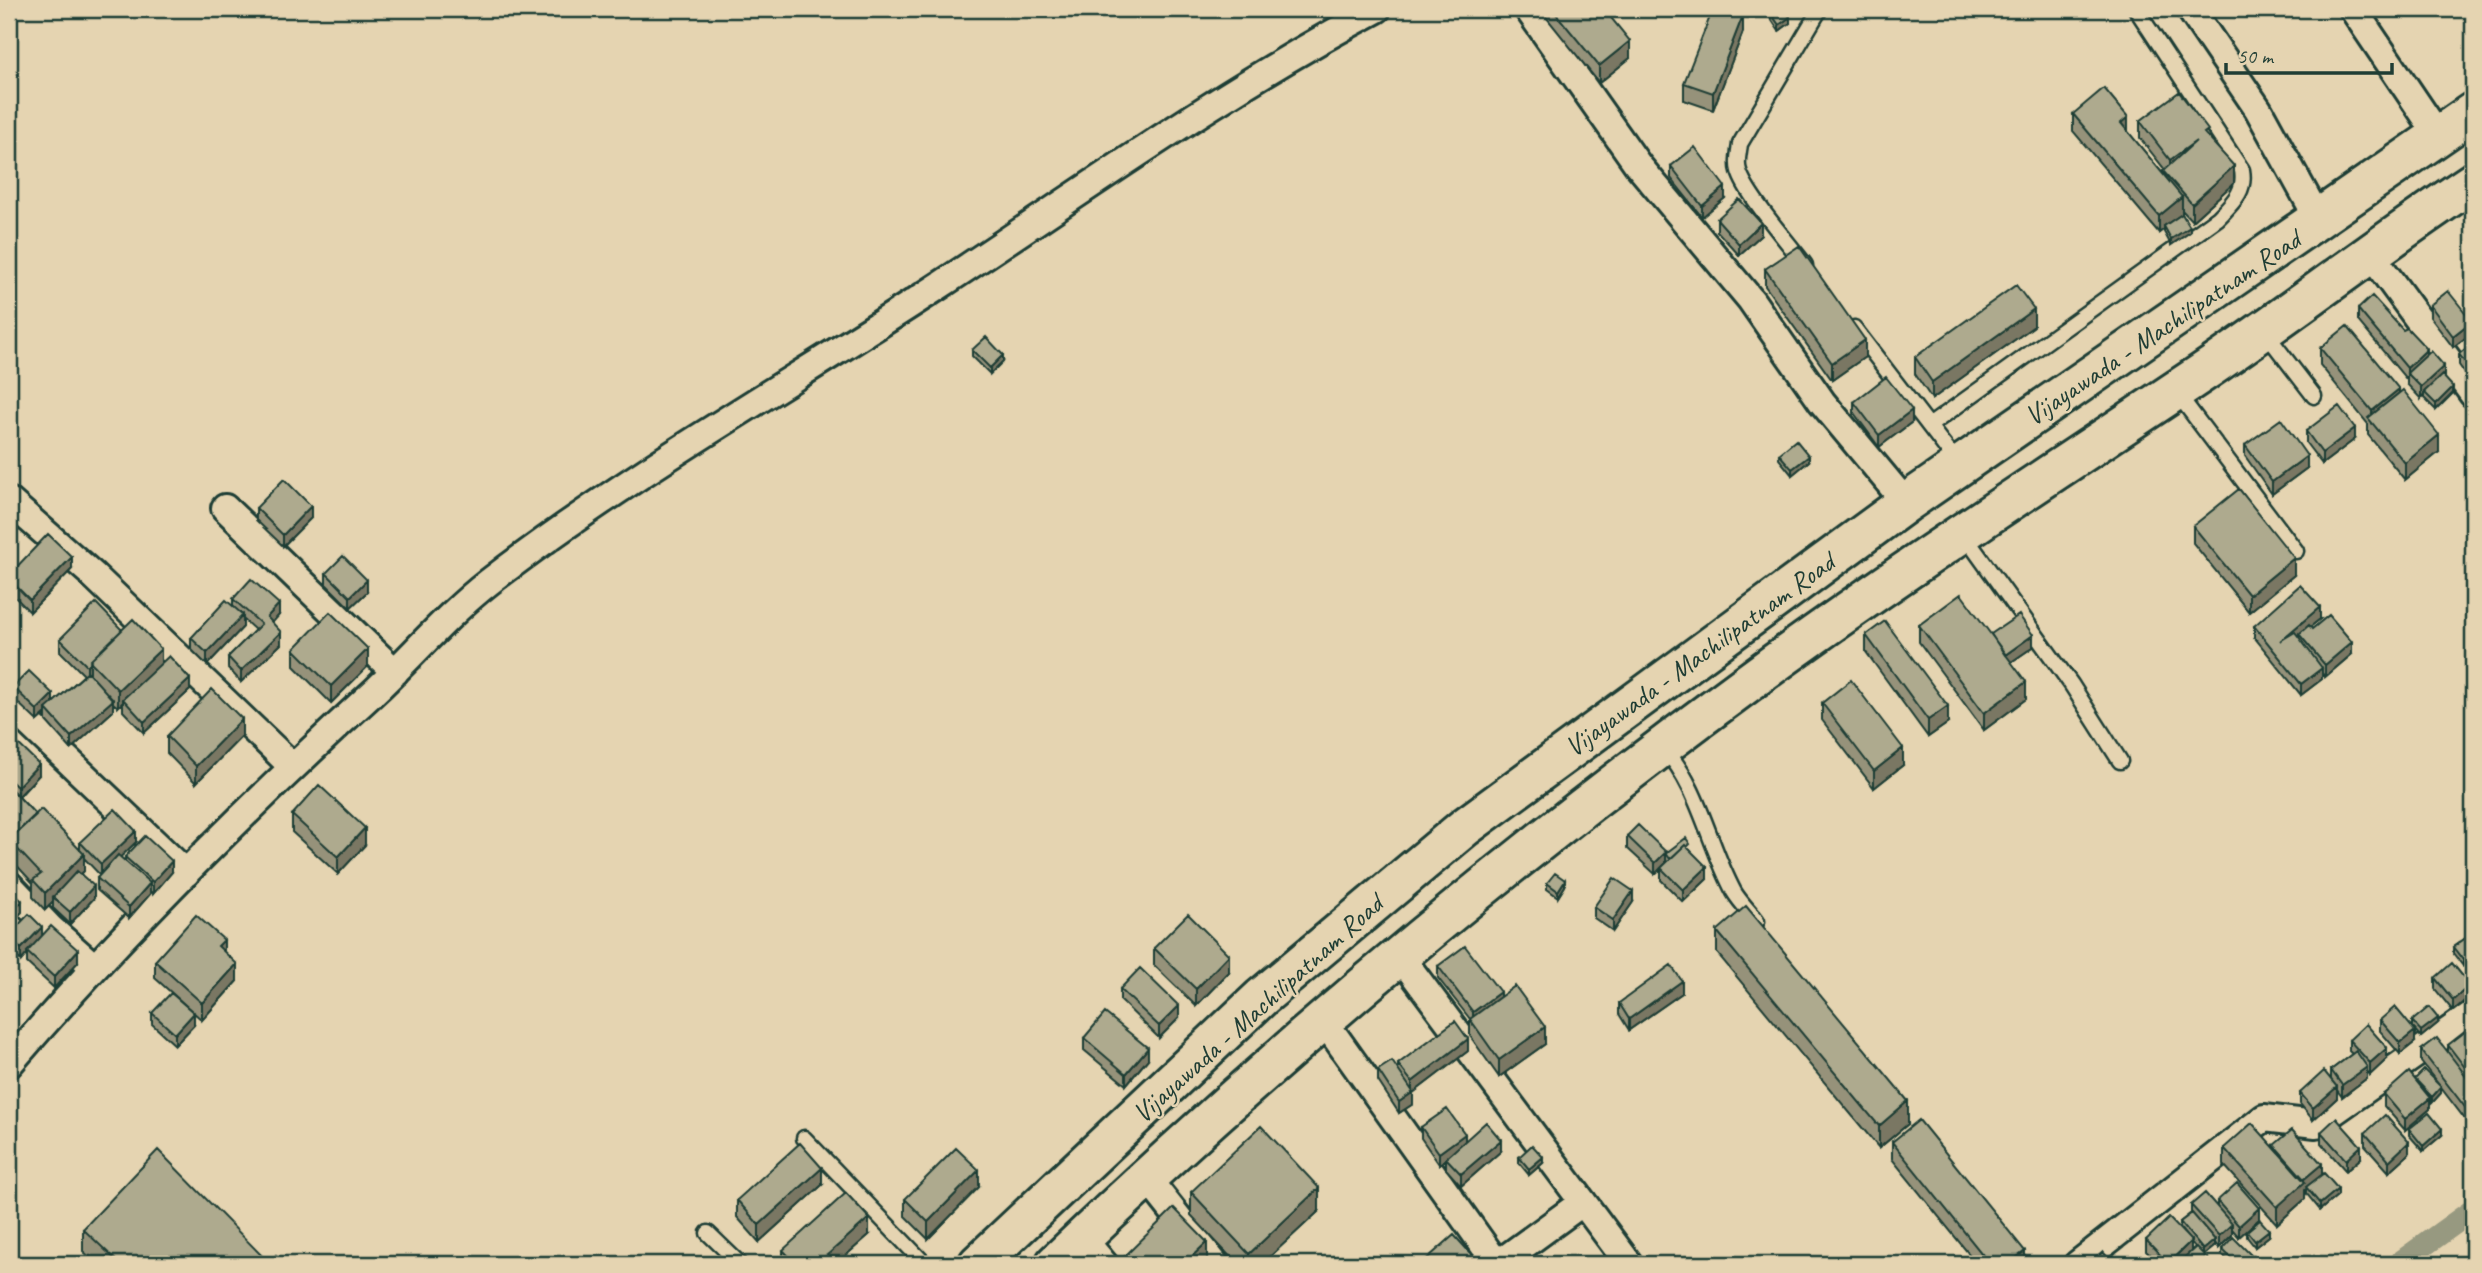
<svg xmlns="http://www.w3.org/2000/svg" width="2482" height="1273" font-family="Caveat,sans-serif">
  <style>
    .lines { fill: none; stroke-linecap: round; stroke-linejoin: round }
    .canal { stroke: #979980; stroke-width: 23 }
    .lane-casing { stroke: #1f3d34; stroke-width: 19 }
    .street-casing { stroke: #1f3d34; stroke-width: 32 }
    .highway-casing { stroke: #1f3d34; stroke-width: 44 }
    .lane { stroke: #e5d4b1; stroke-width: 14 }
    .street { stroke: #e5d4b1; stroke-width: 26 }
    .highway { stroke: #e5d4b1; stroke-width: 38 }
    .wall { fill: #96927a; stroke: #1f3d34; stroke-width: 2; fill-rule: evenodd }
    .shaded-wall { fill: #7a7763; stroke: #1f3d34; stroke-width: 2 }
    .building { fill: #aeaa8e; stroke: #1f3d34; stroke-width: 2 }
    .labels { text-anchor: middle; stroke-width: 5; stroke-linejoin: round; paint-order: stroke }
    .street-label { font-size: 28px; fill: #1f3d34; stroke: #e5d4b1 }
  </style>
  <rect width="100%" height="100%" fill="#e5d4b1"/>
  <filter id="ink" filterUnits="userSpaceOnUse"><feTurbulence type="fractalNoise" baseFrequency=".0143" numOctaves="2"/><feDisplacementMap in="SourceGraphic" scale="14" xChannelSelector="R" yChannelSelector="G"/><feConvolveMatrix kernelMatrix="1 2 1 2 8 2 1 2 1" color-interpolation-filters="sRGB"/></filter>
  <g filter="url(#ink)">
    <g class="lines">
      <path class="canal" d="M2398,1264L2473,1210"/>
      <defs>
        <path id="lane" d="M1805,265C1789,243 1746,195 1739,171C1736,162 1739,153 1740,144L1820,9
          M1854,328L1959,465
          M2264,331L2314,396
          M2177,393L2296,551
          M1929,426L2218,218C2232,203 2246,192 2242,170L2136,9
          M1964,535L2071,684L2120,761
          M1663,747C1700,788 1708,844 1734,892C1740,902 1750,912 1757,921
          M804,1138L925,1264
          M708,1233L740,1264"/>
        <path id="street" d="M1528,9L1638,165L1751,300L1822,402L1906,503
          M2190,9L2258,109L2319,220
          M2353,9L2438,135
          M2370,253L2473,394
          M9,501L93,575L292,766
          M225,508L395,672
          M9,704L186,873
          M9,885L50,928L93,966
          M1400,956L1629,1264
          M1324,1021L1492,1257L1505,1259L1583,1202
          M9,1064C123,931 247,808 376,690C414,654 448,614 489,582C632,472 791,383 942,284C1085,190 1225,89 1377,9
          M1146,1177L1215,1264
          M1082,1238L1104,1264
          M2078,1264L2264,1118L2316,1124L2473,1014"/>
        <path id="highway" d="M978,1264L1262,997L1465,827L1906,503L2473,112
          M1055,1264C1273,1055 1506,860 1749,682C1896,574 2050,475 2202,373C2294,311 2381,243 2473,182"/>
      </defs>
      <use href="#lane" class="lane-casing"/>
      <use href="#street" class="street-casing"/>
      <use href="#highway" class="highway-casing"/>
      <use href="#lane" class="lane"/>
      <use href="#street" class="street"/>
      <use href="#highway" class="highway"/>
    </g>
    <path class="wall" d="M1542,9H1604L1630,58L1599,83L1542,12Z
      M1767,9H1784L1790,23L1779,31L1767,13Z
      M1743,32L1713,110L1684,100V83Z
      M2073,114L2128,132L2163,174V171L2165,170L2140,138V121L2208,137L2234,183L2192,221L2182,210V214L2190,232L2171,245L2164,232V229L2159,233L2073,131Z
      M1671,166L1725,198L1702,217L1671,178Z
      M1717,219L1761,235L1739,255L1717,231Z
      M1765,269L1865,357L1832,380L1765,286Z
      M2430,305L2472,333L2453,347L2430,317Z
      M2358,309L2403,330L2427,355L2444,377L2453,393L2436,410L2424,398V395L2421,399L2407,384V380L2358,321Z
      M2034,326L1932,399L1915,374V357Z
      M2473,343V385L2459,365V354Z
      M2320,348L2399,394L2439,452L2405,480L2368,435V424L2320,365Z
      M972,350L1003,361L990,374L972,356Z
      M1854,402L1912,422L1879,447L1854,413Z
      M2306,431L2355,439L2322,464L2306,443Z
      M2245,445L2307,468L2272,494L2245,456Z
      M1779,454L1809,461L1792,475L1779,459Z
      M256,508L311,518L283,546L256,520Z
      M2193,526L2294,575L2249,612L2193,543Z
      M72,569L30,612L15,597V598L9,575Z
      M326,573L367,592L350,608L326,584Z
      M233,599L279,615L272,623L281,644L241,682L228,668V657L255,630L243,619V627L207,665L191,649V638L233,606Z
      M2320,619L2310,627L2312,629L2352,654L2325,677L2322,673V679L2301,695L2254,637V626Z
      M1919,625L1991,634L2033,647L2011,662L2026,699L1984,730L1919,642Z
      M122,630L190,690L144,733L123,711V702L118,707L113,703V711L71,749L46,721V713L37,721L13,698V687L53,703L84,675L60,651V639Z
      M1866,635L1948,723L1928,737L1866,652Z
      M294,649L368,666L331,703L294,666Z
      M1822,703L1903,765L1874,788L1822,720Z
      M167,736H242L196,783L167,753Z
      M9,737L39,775L19,797L36,815L80,850V842H136L120,857L125,861V857L172,872L153,894L150,891V894L129,918L97,890V878L100,875L84,858V871L81,874L94,898L70,924L53,908V902L45,910L33,897V883L9,857V793L10,792L9,790Z
      M292,815L365,845L338,874L292,832Z
      M1627,836L1666,852L1690,850L1707,879L1683,902L1661,880V869L1655,874L1627,848Z
      M1547,883L1565,886L1558,897L1547,889Z
      M1633,902L1613,931L1594,918V907Z
      M1717,931L1908,1124L1879,1148L1717,953Z
      M2473,933L2463,966L2453,953V947Z
      M9,935H42L78,962L54,988L27,963V954L21,961L9,949Z
      M1154,948L1229,972L1196,1006L1154,965Z
      M224,952L237,981L202,1020L155,978V961Z
      M1438,966L1500,997L1545,1044L1499,1077L1470,1036V1019L1438,978Z
      M2435,978L2470,996L2453,1011L2435,989Z
      M1120,989L1179,1018L1159,1038L1120,1000Z
      M1682,993L1629,1030L1619,1014V1003Z
      M152,1013L194,1025L175,1045L152,1024Z
      M2380,1020L2415,1042L2400,1054L2380,1031Z
      M2412,1021L2438,1023L2421,1037L2412,1027Z
      M1084,1038L1148,1059L1126,1085L1084,1050Z
      M2349,1040L2387,1059L2370,1075L2367,1071V1078L2342,1097L2337,1090V1098L2313,1120L2300,1104V1093L2331,1079V1070L2352,1054L2349,1051Z
      M2473,1040V1083L2472,1084L2473,1085V1119L2468,1123L2441,1088V1093L2432,1103L2430,1100V1109L2405,1130L2384,1106V1094L2415,1080L2439,1085L2421,1062V1050L2448,1052V1045Z
      M1468,1051L1413,1093V1104L1399,1113L1378,1081V1070H1398V1064Z
      M1421,1127L1501,1151L1461,1186L1446,1169V1159L1439,1164L1421,1138Z
      M2409,1129L2442,1135L2423,1151L2409,1135Z
      M2321,1132L2361,1158L2346,1171L2321,1143Z
      M2365,1133L2409,1154L2389,1172L2365,1145Z
      M1892,1142L2025,1264H1977L1892,1159Z
      M2274,1145L2322,1174L2338,1195L2320,1210L2306,1193V1189L2305,1190V1199L2277,1224L2224,1165V1148L2274,1147Z
      M1519,1157L1543,1163L1529,1175L1519,1163Z
      M822,1185L759,1242L737,1217V1200Z
      M979,1187L928,1239L905,1216V1199Z
      M1191,1192L1319,1211L1262,1264H1237L1191,1215Z
      M2217,1201L2259,1219L2239,1237L2232,1229V1235L2219,1248L2215,1243V1246L2204,1255L2213,1264H2142L2151,1256L2146,1251V1240L2186,1236L2180,1228V1222L2191,1213V1205L2217,1207ZM2191,1242L2195,1247L2191,1251Z
      M83,1229L269,1263L286,1264H97L83,1251Z
      M2247,1231L2269,1236L2255,1247L2247,1237Z
      M869,1235L836,1264H783V1250Z
      M2222,1249L2253,1263L2251,1264H2232L2222,1255Z
      M1124,1257L1207,1259L1201,1264H1124Z"/>
    <path class="shaded-wall" d="M1743,15V32L1713,110V93Z
      M1790,17V23L1779,31V25Z
      M1630,41V58L1599,83V66Z
      M2128,117V134L2121,123Z
      M2196,141L2170,177V160Z
      M2234,166V183L2192,221V204Z
      M1725,187V198L1702,217V206Z
      M2182,197V214L2164,226V229L2159,233V216Z
      M1761,223V235L1739,255V244Z
      M2190,227V232L2171,245V239Z
      M2034,309V326L1932,399V382Z
      M2472,321V333L2453,347V336Z
      M1865,340V357L1832,380V363Z
      M2427,349V361L2407,373V380V368Z
      M1003,355V361L990,374V368Z
      M2444,366V377L2424,392V395L2421,399V387Z
      M2453,387V393L2436,410V404Z
      M2399,389V406L2372,423V411Z
      M1912,410V422L1879,447V435Z
      M2355,428V439L2322,464V453Z
      M2439,435V452L2405,480V463Z
      M1809,456V461L1792,475V469Z
      M2307,456V468L2272,494V482Z
      M311,506V518L283,546V535Z
      M14,526V538L9,543V531Z
      M72,557V569L30,612V600Z
      M2294,558V575L2249,612V595Z
      M367,580V592L350,608V597Z
      M15,581V598L9,605V588Z
      M279,604V615L267,628V617Z
      M2320,607V619L2300,635L2299,634V637L2280,641Z
      M243,615V627L207,665V653Z
      M281,632V644L241,682V671Z
      M2033,635V647L2004,667V656Z
      M2352,642V654L2325,677V665Z
      M161,649V666L123,699V702L118,707V690Z
      M368,649V666L331,703V686Z
      M90,663V675L87,678V666Z
      M2322,668V679L2301,695V684Z
      M190,679V690L144,733V722Z
      M2026,682V699L1984,730V713Z
      M53,694V706L46,709V713L37,721V710Z
      M113,700V711L71,749V737Z
      M1948,706V723L1928,737V720Z
      M242,719V736L196,783V766Z
      M1903,748V765L1874,788V771Z
      M39,764V775L17,798V787Z
      M365,828V845L338,874V857Z
      M136,831V842L101,876V864Z
      M1666,852V863L1655,874V863Z
      M84,854V871L56,899L53,897V902L45,910V893Z
      M172,861V872L153,894V882Z
      M1707,867V879L1683,902V890Z
      M1565,880V886L1558,897V891Z
      M150,883V894L129,918V907Z
      M94,886V898L70,924V912Z
      M1633,891V902L1613,931V920Z
      M22,901V912L9,926V914Z
      M42,927V939L27,952V954L21,961V949Z
      M224,940V957L218,946Z
      M78,950V962L54,988V977Z
      M2473,952V958L2463,966V960Z
      M1229,955V972L1196,1006V989Z
      M237,964V981L202,1020V1003Z
      M1682,981V993L1629,1030V1019Z
      M2470,985V996L2453,1011V1000Z
      M1500,992V1003L1473,1024V1012Z
      M1179,1006V1018L1159,1038V1026Z
      M194,1013V1025L175,1045V1034Z
      M2438,1018V1023L2421,1037V1031Z
      M1545,1027V1044L1499,1077V1060Z
      M2415,1031V1042L2400,1054V1043Z
      M1468,1039V1051L1413,1093V1104L1399,1113V1102L1412,1093V1082Z
      M1148,1048V1059L1126,1085V1074Z
      M2387,1048V1059L2370,1075V1063Z
      M2367,1067V1078L2342,1097V1085Z
      M2473,1071V1083L2470,1085V1074Z
      M2337,1087V1098L2313,1120V1108Z
      M2441,1087V1093L2432,1103V1097Z
      M2430,1098V1109L2405,1130V1119Z
      M1908,1101V1124L1879,1148V1126Z
      M2473,1107V1119L2468,1123V1111Z
      M2442,1129V1135L2423,1151V1146Z
      M1465,1134V1146L1439,1164V1153Z
      M1501,1140V1151L1461,1186V1174Z
      M2409,1142V1154L2389,1172V1161Z
      M2361,1146V1158L2346,1171V1160Z
      M1543,1157V1163L1529,1175V1169Z
      M2322,1164V1175L2305,1190V1199L2277,1224V1207L2304,1179Z
      M822,1168V1185L759,1242V1225Z
      M979,1170V1187L928,1239V1222Z
      M1319,1188V1211L1262,1264H1249V1254Z
      M2338,1189V1195L2320,1210V1204Z
      M2259,1208V1219L2239,1237V1226Z
      M869,1218V1235L836,1264H817Z
      M2232,1224V1235L2219,1248V1236Z
      M2269,1230V1236L2255,1247V1241Z
      M2215,1240V1246L2203,1256V1250Z
      M2191,1241V1253L2179,1264H2168Z
      M1207,1242V1259L1201,1264H1184Z
      M2025,1251V1264H2008Z
      M2253,1257V1263L2251,1264H2246Z"/>
    <path class="building" d="M1552,9H1604L1630,41L1599,66Z
      M1713,9H1728L1743,15L1713,93L1684,83Z
      M1768,9H1784L1790,17L1779,25Z
      M2104,88L2128,117L2121,123L2182,197L2159,216L2073,114Z
      M2179,92L2208,130L2204,133L2234,166L2192,204L2163,171L2196,141L2170,160L2140,121Z
      M1695,147L1725,187L1702,206L1671,166Z
      M1739,199L1761,223L1739,244L1717,219Z
      M2182,214L2190,227L2171,239L2164,226Z
      M1799,246L1865,340L1832,363L1765,269Z
      M2016,285L2034,309L1932,382L1915,357Z
      M2448,291L2472,321L2453,336L2430,305Z
      M2372,296L2403,330L2407,328L2427,349L2407,368L2358,309Z
      M2347,326L2399,389L2372,411L2320,348Z
      M986,337L1003,355L990,368L972,350Z
      M2473,343V373L2459,354Z
      M2431,351L2444,366L2421,387L2407,373Z
      M2442,375L2453,387L2436,404L2424,392Z
      M1886,377L1912,410L1879,435L1854,402Z
      M2403,390L2439,435L2405,463L2368,418Z
      M2339,406L2355,428L2322,453L2306,431Z
      M2281,419L2307,456L2272,482L2245,445Z
      M1796,440L1809,456L1792,469L1779,454Z
      M284,479L311,506L283,535L256,508Z
      M2239,489L2294,558L2249,595L2193,526Z
      M9,522L14,526L9,531Z
      M48,534L72,557L30,600L15,585V581L9,575Z
      M343,556L367,580L350,597L326,573Z
      M9,575L15,581L9,588Z
      M251,579L279,604L267,617L281,632L241,671L228,657L261,624L233,599Z
      M2300,585L2320,607L2280,641L2295,632L2322,668L2301,684L2254,626Z
      M1961,594L2026,682L1984,713L1919,625Z
      M226,600L243,615L207,653L191,638Z
      M96,603L122,630L90,661L91,662L87,666L60,639Z
      M330,612L368,649L331,686L294,649Z
      M2019,615L2033,635L2005,655L1991,634Z
      M2329,615L2352,642L2325,665L2299,634L2309,625L2312,629Z
      M133,619L161,649L118,690L90,661Z
      M1885,621L1948,706L1928,720L1866,635Z
      M169,656L190,679L144,722L123,699Z
      M29,671L53,694L37,710L13,687Z
      M88,672L113,700L71,737L46,709Z
      M1851,680L1903,748L1874,771L1822,703Z
      M212,689L242,719L196,766L167,736Z
      M10,736L39,764L17,787L9,779V737Z
      M319,785L365,828L338,857L292,815Z
      M12,790L36,815L9,840V843V793Z
      M41,809L84,854L45,893L33,880L41,874L9,840Z
      M115,809L136,831L101,864L80,842Z
      M1638,825L1666,852L1655,863L1627,836Z
      M145,836L172,861L153,882L125,857Z
      M1686,838L1690,844L1687,847L1685,845L1670,859L1666,853Z
      M1685,845L1707,867L1683,890L1661,868Z
      M118,855L150,883L129,907L97,878Z
      M77,871L94,886L70,912L53,897Z
      M1555,873L1565,880L1558,891L1547,883Z
      M1614,878L1633,891L1613,920L1594,907Z
      M9,888L22,901L9,914Z
      M1746,906L1908,1101L1879,1126L1717,931Z
      M29,914L42,927L21,949L9,937V935Z
      M1188,914L1229,955L1196,989L1154,948Z
      M196,915L224,940L218,946L237,964L202,1003L155,961Z
      M51,926L78,950L54,977L27,952Z
      M2473,933V952L2463,960L2453,947Z
      M1465,946L1500,992L1473,1012L1438,966Z
      M2452,963L2470,985L2453,1000L2435,978Z
      M1671,965L1682,981L1629,1019L1619,1003Z
      M1140,968L1179,1006L1159,1026L1120,989Z
      M1515,986L1545,1027L1499,1060L1470,1019Z
      M171,993L194,1013L175,1034L152,1013Z
      M2395,1007L2415,1031L2400,1043L2380,1020Z
      M2429,1007L2438,1018L2421,1031L2412,1021Z
      M1105,1013L1148,1048L1126,1074L1084,1038Z
      M1455,1021L1468,1039L1412,1082L1398,1064Z
      M2366,1024L2387,1048L2370,1063L2349,1040Z
      M2466,1031L2473,1040V1071L2470,1074L2448,1045Z
      M2437,1038L2473,1085V1107L2468,1111L2421,1050Z
      M2356,1051L2367,1067L2342,1085L2331,1070Z
      M1392,1061L1413,1092L1399,1102L1378,1070Z
      M2424,1070L2441,1087L2432,1097L2415,1079Z
      M2324,1071L2337,1087L2313,1108L2300,1093Z
      M2409,1072L2430,1098L2405,1119L2384,1094Z
      M1447,1109L1465,1134L1439,1153L1421,1127Z
      M2429,1113L2442,1129L2423,1146L2409,1129Z
      M2385,1115L2409,1142L2389,1161L2365,1133Z
      M2336,1118L2361,1146L2346,1160L2321,1132Z
      M1919,1120L2025,1251L2008,1264H1990L1892,1142Z
      M1486,1122L1501,1140L1461,1174L1446,1158Z
      M2252,1123L2305,1182L2277,1207L2224,1148Z
      M1261,1126L1319,1188L1249,1254L1191,1192Z
      M2292,1130L2322,1164L2304,1179L2274,1145Z
      M800,1143L822,1168L759,1225L737,1200Z
      M1532,1145L1543,1157L1529,1169L1519,1157Z
      M956,1148L979,1170L928,1222L905,1199Z
      M158,1150L269,1263L276,1255L286,1264H120L83,1229Z
      M2324,1173L2338,1189L2320,1204L2306,1187Z
      M2237,1183L2259,1208L2239,1226L2217,1201Z
      M846,1193L869,1218L817,1264H796L783,1250Z
      M2205,1193L2232,1224L2219,1236L2191,1205Z
      M1174,1208L1207,1242L1184,1264H1131L1124,1257Z
      M2192,1213L2215,1240L2203,1250L2180,1222Z
      M2169,1218L2191,1241L2168,1263L2146,1240Z
      M2260,1220L2269,1230L2255,1241L2247,1231Z
      M1454,1235L1480,1264H1421Z
      M2233,1237L2253,1257L2246,1264H2237L2222,1249Z
      M2196,1247L2213,1264H2177Z
      M2103,1252L2114,1264H2089Z
      M2152,1256L2160,1264H2142Z"/>
  </g>
  <g class="labels">
    <g class="street-label">
      <text transform="translate(2162 327) rotate(-34)" y="10">Vijayawada - Machilipatnam Road</text>
      <text transform="translate(1699 654) rotate(-36)" y="10">Vijayawada - Machilipatnam Road</text>
      <text transform="translate(1257 1008) rotate(-42)" y="10">Vijayawada - Machilipatnam Road</text>
    </g>
  </g>
  <rect width="2482" height="1273" fill="none" stroke="#e5d4b1" stroke-width="35"/>
  <rect x="18" y="18" width="2447" height="1238" fill="none" stroke="#1f3d34" stroke-width="2.5" filter="url(#ink)"/>
  <path d="M2226 63v10h166v-10" fill="none" stroke="#1f3d34" stroke-width="3.5"/>
  <text x="2237" y="63" font-size="21" fill="#1f3d34" stroke="#e5d4b1" stroke-width="5" paint-order="stroke">50 m</text>
</svg>
